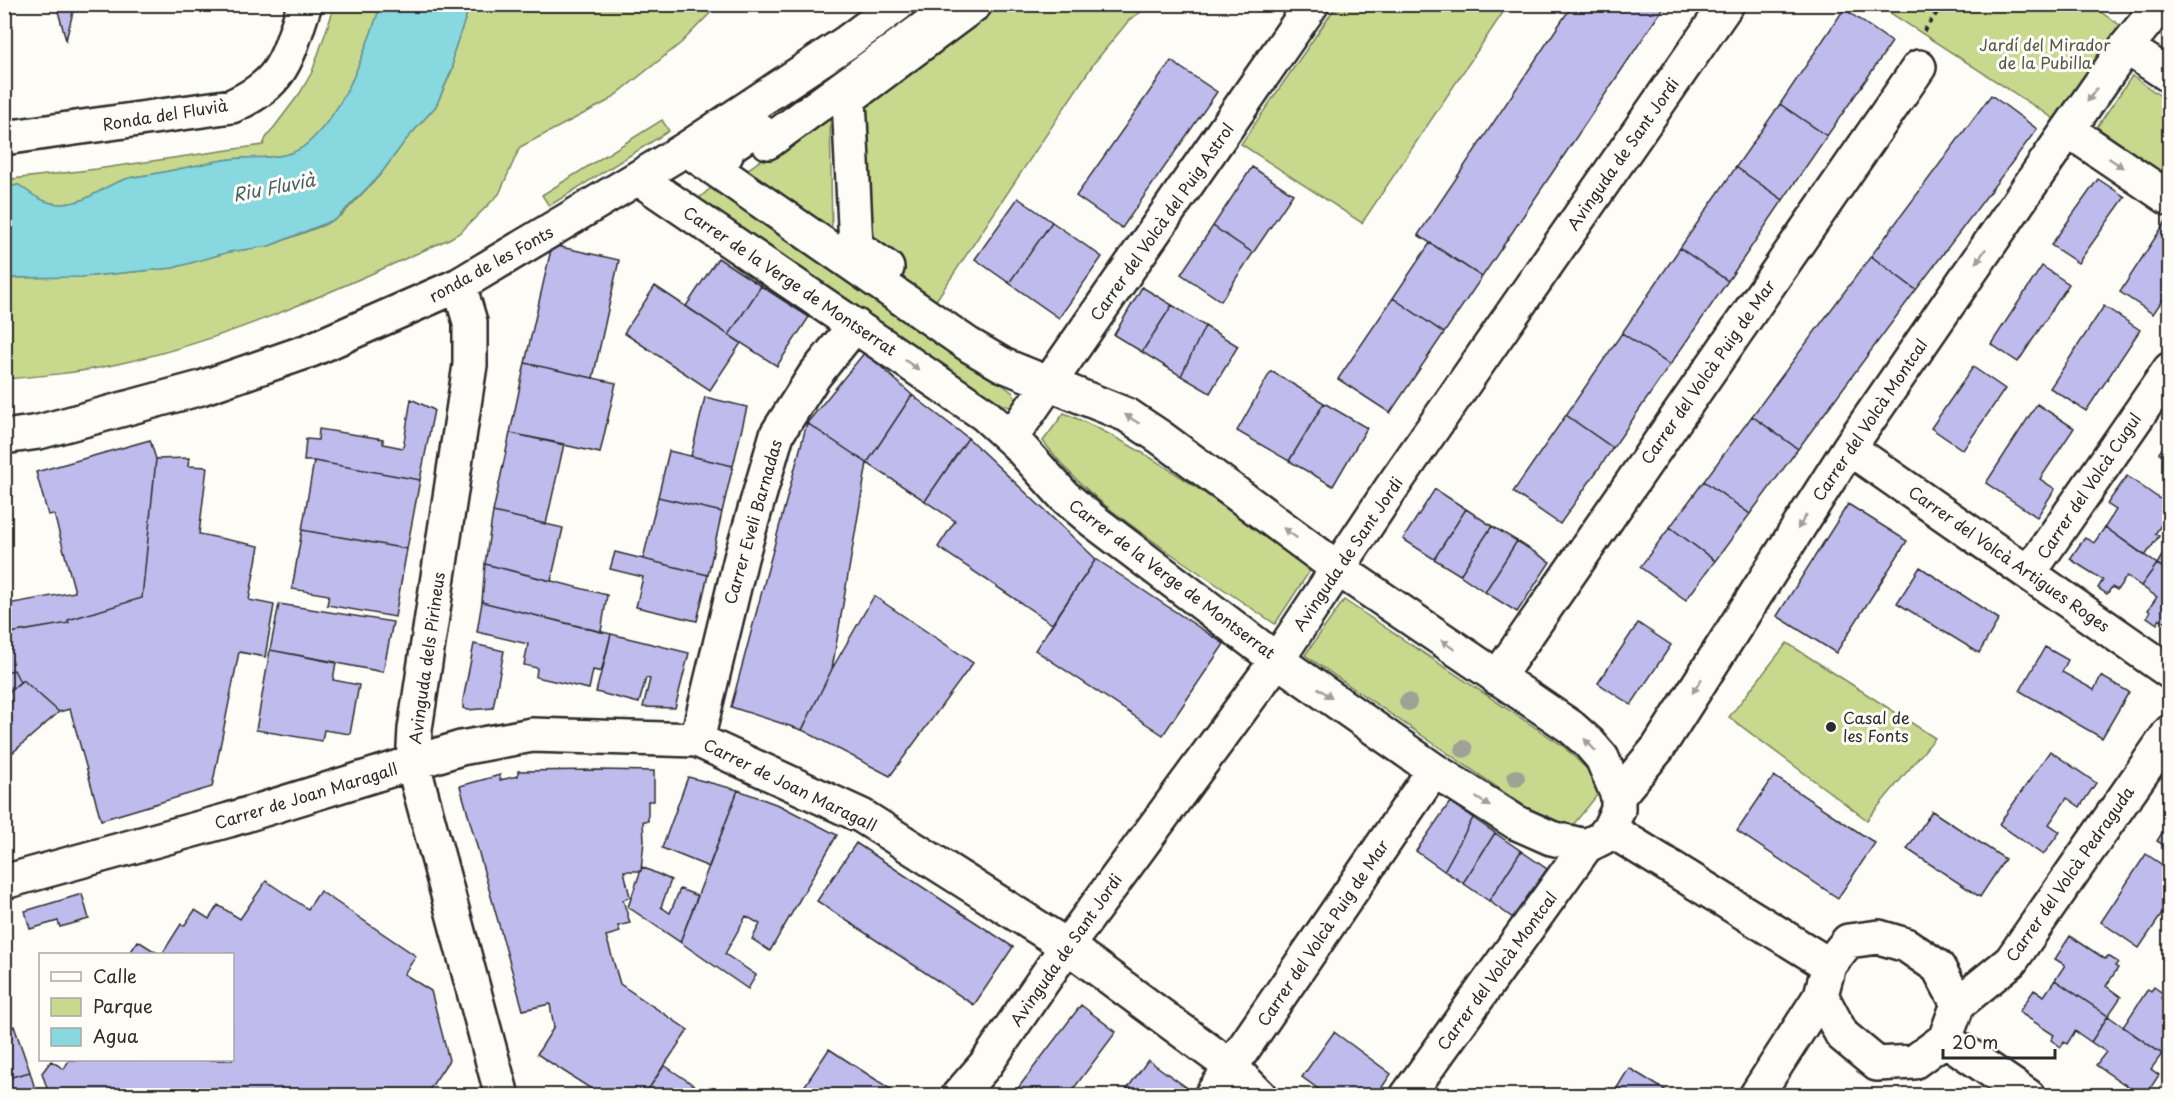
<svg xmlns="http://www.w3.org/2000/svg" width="2174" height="1100" font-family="'Playpen Sans',sans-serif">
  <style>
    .green { fill: #c8d98e; stroke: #7a825c; stroke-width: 1.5 }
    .water { fill: #87d8df; stroke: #629397; stroke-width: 1.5 }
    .building { fill: #bfbbed; stroke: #2b2b2b; stroke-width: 1.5 }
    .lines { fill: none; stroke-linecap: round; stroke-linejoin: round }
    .minor-casing { stroke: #2b2b2b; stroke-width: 38 }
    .major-casing { stroke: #2b2b2b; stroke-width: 38 }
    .path { stroke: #2b2b2b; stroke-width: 4; stroke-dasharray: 4.5 4.5; stroke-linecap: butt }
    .minor { stroke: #fdfcf7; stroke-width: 33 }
    .major { stroke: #fdfcf7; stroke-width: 33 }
    .tree { fill: #9fa195 }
    .oneway { fill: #9e9e9b }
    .poi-dot { fill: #2b2b2b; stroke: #fdfcf7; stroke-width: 2 }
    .labels { text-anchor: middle; stroke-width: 6; stroke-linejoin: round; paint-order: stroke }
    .park-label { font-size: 16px; fill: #525644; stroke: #fdfcf7 }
    .street-label { font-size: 16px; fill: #2b2b2b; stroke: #fdfcf7 }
    .poi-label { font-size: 16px; fill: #2b2b2b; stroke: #fdfcf7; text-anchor: start }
    .water-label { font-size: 18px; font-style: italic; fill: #475f61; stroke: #fdfcf7 }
  </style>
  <rect width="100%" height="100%" fill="#fdfcf7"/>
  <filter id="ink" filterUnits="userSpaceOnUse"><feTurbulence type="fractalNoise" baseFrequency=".0167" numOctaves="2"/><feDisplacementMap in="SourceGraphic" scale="12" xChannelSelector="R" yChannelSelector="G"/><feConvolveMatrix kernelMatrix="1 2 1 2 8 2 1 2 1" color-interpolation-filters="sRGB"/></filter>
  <g filter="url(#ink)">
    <path class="green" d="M335,5H381C363,54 348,107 307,144C285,163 252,155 224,160C201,164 177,170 153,174C144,176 135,176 126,179C103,185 91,202 63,204C46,205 32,195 19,185L5,187L4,180L97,169L263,145L266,138L300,93L312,72Z
      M470,5H718L681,43L608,101L520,147L499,194L461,232L449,239C340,288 230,340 113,365C77,373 41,376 5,379V278L82,277L173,268L229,252L269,246L324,225L342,215L380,175L405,141L436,106L453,68V54Z
      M975,5H1152L1130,19L1094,63L935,302L856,247L849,98Z
      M1337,5H1508L1362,223L1241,144Z
      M1878,5H2090L2124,28L2062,124Z
      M2132,76L2169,102V177L2097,127Z
      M830,110L832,234L743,173Z
      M662,120L669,131L549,206L542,195Z
      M711,188L1004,386L1013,393L1016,402L1010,407L1000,404L698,199Z
      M1064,413C1154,450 1232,514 1311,569L1275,624C1241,601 1207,578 1173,555C1122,519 1081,492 1043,441Z
      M1344,600L1563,746L1590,772L1599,793L1573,825L1550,821L1523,805L1305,655Z
      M1787,643L1935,738L1867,820L1729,717Z"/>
    <path class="water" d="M381,5H470L453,54V67L436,106L405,141L380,175L336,219L269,246L229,252L173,268L82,277L5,278V187L19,185C32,195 46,205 63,204C91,202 103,185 126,179C134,176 144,176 153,174C177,170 201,164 224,160C252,155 285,163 307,144C348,107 363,54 381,5Z"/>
    <path class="building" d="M56,4H75L66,40Z
      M1573,4H1666L1482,277L1418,235Z
      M1844,9L1892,42L1827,136L1780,104Z
      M1171,61L1217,92L1122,228L1076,196Z
      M1991,95L2037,129L1916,290L1871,256Z
      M1780,104L1827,136L1783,200L1736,167Z
      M1252,167L1293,194L1253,253L1213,226Z
      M1736,167L1783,200L1728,281L1680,248Z
      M2098,179L2125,197L2078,263L2051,245Z
      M1018,198L1052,222L1009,283L975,259Z
      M2166,221L2170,224V289L2153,314L2120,292Z
      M1052,222L1102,257L1059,318L1009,283Z
      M1213,226L1253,253L1221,301L1181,274Z
      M1430,243L1482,277L1444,333L1393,298Z
      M552,245L619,260L593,378L525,363Z
      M1680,248L1728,281L1670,365L1622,333Z
      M1871,256L1916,290L1798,449L1752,416Z
      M718,258L761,286L729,335L686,306Z
      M2042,266L2069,284L2018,362L1991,344Z
      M655,286L741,343L710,390L624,333Z
      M761,286L809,317L777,366L729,335Z
      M1142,287L1172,305L1142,352L1114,335Z
      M1393,298L1444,333L1390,413L1338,379Z
      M1172,305L1205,326L1181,376L1142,352Z
      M2104,306L2140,330L2086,411L2050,388Z
      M1205,326L1238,346L1210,393L1181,376Z
      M1622,333L1670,365L1613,448L1566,415Z
      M865,352L912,395L867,463L807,423Z
      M525,363L616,383L600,453L510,433Z
      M1973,367L2005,389L1963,450L1931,428Z
      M1271,371L1324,403L1289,461L1237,431Z
      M912,395L968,438L925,501L867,463Z
      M705,397L747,407L733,466L691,456Z
      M411,399L434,410L420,480L314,461H304L306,439L318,440L319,429L383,439V444L403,448Z
      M1324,403L1367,428L1333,486L1289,461Z
      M2037,404L2074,428L2040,479L2055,489L2037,517L1986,483Z
      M1566,415L1613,448L1560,524L1513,492Z
      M1752,416L1798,449L1750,514L1704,481Z
      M807,423L867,463L832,669L802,730L731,707Z
      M510,433L564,444L546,524L493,512Z
      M2170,437V460L2159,453Z
      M968,438L1096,559L1052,624L938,547L955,521L925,501Z
      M150,440L156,459L142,598L68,620L69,623L4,634V591L8,604L75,592L54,514L48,515L36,472Z
      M669,451L733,466L722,512L658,497Z
      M189,458L188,466L207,467L199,534L259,546L249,600L274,605L265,657L239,652L212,787L101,820L70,709L59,712L23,680L20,682L14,670L4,672V634L69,623L68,620L142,598L156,459Z
      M314,461L420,480L407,549L302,530Z
      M2127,476L2170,506L2167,516L2155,534L2159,536L2145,556L2105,527L2116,510L2107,504Z
      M1704,481L1750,514L1715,561L1670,527Z
      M1435,489L1466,509L1434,559L1403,539Z
      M658,497L722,512L708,575L643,559Z
      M1848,504L1907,541L1836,653L1777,616Z
      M1466,509L1492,526L1460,575L1434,559Z
      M493,512L563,528L551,581L485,564Z
      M1492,526L1517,541L1485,592L1460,575Z
      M1670,527L1715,561L1686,600L1640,567Z
      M2105,527L2157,564L2141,586L2127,576L2117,590L2112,587L2107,594L2098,588L2103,580L2070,559L2085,537L2094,543Z
      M302,530L407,549L395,617L327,605L329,595L292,589Z
      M1517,541L1550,562L1517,612L1485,592Z
      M2167,547L2170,549V572L2157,564Z
      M615,552L708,575L697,621L636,607L643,577L610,569Z
      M1096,559L1224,644L1163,735L1035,650Z
      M485,564L607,595L601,632L482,602Z
      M2157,564L2170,572V626L2160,619L2157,624L2147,617L2150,612L2148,610L2157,597L2141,586Z
      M1920,567L1999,619L1979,653L1897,603Z
      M874,596L973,663L890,776L802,730L832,669Z
      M482,602L611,634L602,672L593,670L589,689L536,677L537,668L524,665L528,644L477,632Z
      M279,604L393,622L383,672L270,650Z
      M1638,623L1671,645L1631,705L1598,683Z
      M611,634L689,653L675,708L643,707L650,679L646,678L639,703L596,692Z
      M474,644L504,651L493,708L467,710L463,708V700Z
      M2045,647L2068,660L2062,672L2094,690L2101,676L2129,692L2102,738L2020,691Z
      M270,650L336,662L333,680L359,685L350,734L324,730L322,741L256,730Z
      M14,670L20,682L4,696V672Z
      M23,680L59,712L4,760V696Z
      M2050,751L2096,783L2080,807L2067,798L2049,824L2060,832L2043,855L1999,824Z
      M597,770L654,771V801H648V821H643L644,841L641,871H624L630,897L623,900L630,923L618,926L620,932L606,936L620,984L688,1030L644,1096H602L537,1054L554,1027L550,1004L523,1010L460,786L500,775V780L518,776V771Z
      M1774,776L1875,843L1838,898L1737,831Z
      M688,777L738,790L709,867L662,848Z
      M738,790L781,806L837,835L770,951L752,939L760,924L746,916L725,954L756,975L748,989L680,942Z
      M1450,802L1473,818L1444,871L1416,851Z
      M1932,811L2005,859L1980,897L1907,849Z
      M1473,818L1495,833L1463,883L1444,871Z
      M2170,820V849L2157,841Z
      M1495,833L1521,851L1489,901L1463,883Z
      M856,843L1013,947L974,1005L817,901Z
      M1521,851L1547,869L1513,918L1489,901Z
      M2146,854L2170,870V902L2139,948L2101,922Z
      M642,867L671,880L661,907L670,913L680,889L698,896L680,942L628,907Z
      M266,881L308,909L320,891L416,956L404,974L431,991L449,1060L425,1096H54L48,1091L42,1073L51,1061L64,1069L69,1060H232V954H162L181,924L184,926L195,910L209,919L218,905L240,919Z
      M82,894L89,919L60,927L58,921L30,929L25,911Z
      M2070,936L2105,959L2108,956L2118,962L2115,966L2118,968L2106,986L2121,997L2108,1016L2055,980L2065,965L2055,959Z
      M138,941L159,954H129Z
      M2170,960V983L2162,978L2164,974L2161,972Z
      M2055,980L2108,1016L2091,1042L2075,1031L2067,1044L2064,1042L2061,1047L2051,1040L2054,1035L2019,1012L2034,990L2044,996Z
      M2154,987L2164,994L2161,998L2170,1004V1042L2162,1054L2123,1027L2148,989L2151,991Z
      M1081,1005L1116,1032L1068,1096H1012Z
      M2108,1016L2162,1054L2151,1069L2159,1075L2145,1096H2142L2096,1065L2106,1052L2091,1042Z
      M4,1026L6,1030L14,1026L30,1072L4,1079Z
      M1334,1032L1391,1074L1376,1096H1328L1302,1077Z
      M829,1049L901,1096H798Z
      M1148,1060L1186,1087L1180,1096H1122Z
      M664,1065L710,1096H644Z
      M1629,1068L1673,1095V1096H1612Z
      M30,1072L37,1096H4V1079Z"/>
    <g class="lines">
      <defs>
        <path id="minor" d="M2126,47L2170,76
          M2068,130L2170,199
          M4,138L232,106C286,82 287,56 305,4
          M726,155L728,147L757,128L768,142L957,4
          M638,178L984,414L1017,444L1064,496L1091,519L1277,660L1434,770L1517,823L1551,838L1586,846L1602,838L1609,829L1618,810V796L1602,758L1589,743L1571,727L1337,568L1160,437L1127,415L1003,365L969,345L686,149
          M887,268L856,247L849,98L975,4
          M459,285L470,322V365L415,729L413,764L502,1096
          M4,437L39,432L201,388L311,350L459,285L686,149L847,42L898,4
          M1011,438L1312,4
          M1849,448L2170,672
          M2029,573L2170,369
          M1497,678L1919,67
          M697,740L741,558L777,434L814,376L855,325
          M1618,796L1658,748L1849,448L2068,130L2126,47L2161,4
          M1609,829L1829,965
          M4,882L229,820L461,748L532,735L697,740L862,816L1067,946L1231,1067L1260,1096
          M1879,937L1906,945L1938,967L1958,1004L1945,1039L1914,1062L1877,1064L1842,1035L1821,995L1829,965L1848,941Z
          M1958,1004L2011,961L2170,732
          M1945,1039L2028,1096
          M1211,1096L1434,770
          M1407,1096L1586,846
          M1756,1096L1821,995"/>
        <path id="major" d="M958,1096L986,1064L1067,946L1277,660L1390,490L1727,4"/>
      </defs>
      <use href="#minor" class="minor-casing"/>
      <use href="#major" class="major-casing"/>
      <path class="path" d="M1924,31L1943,4"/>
      <use href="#minor" class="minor"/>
      <use href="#major" class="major"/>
    </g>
    <g class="tree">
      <circle cx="1408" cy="702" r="9"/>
      <circle cx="1464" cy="749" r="9"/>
      <circle cx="1516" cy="778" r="9"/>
    </g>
    <defs><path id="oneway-solid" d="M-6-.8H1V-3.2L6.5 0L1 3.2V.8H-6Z" transform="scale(1.5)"/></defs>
    <g class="oneway">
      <use href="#oneway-solid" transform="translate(2092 95) rotate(125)"/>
      <use href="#oneway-solid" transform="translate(2116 163) rotate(34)"/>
      <use href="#oneway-solid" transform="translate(1981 256) rotate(124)"/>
      <use href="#oneway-solid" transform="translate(912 365) rotate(35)"/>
      <use href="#oneway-solid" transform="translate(1132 419) rotate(-148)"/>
      <use href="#oneway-solid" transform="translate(1802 522) rotate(123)"/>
      <use href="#oneway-solid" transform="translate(1290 533) rotate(-144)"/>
      <use href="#oneway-solid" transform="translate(1448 645) rotate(-145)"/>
      <use href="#oneway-solid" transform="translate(1697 686) rotate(123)"/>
      <use href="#oneway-solid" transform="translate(1325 693) rotate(35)"/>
      <use href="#oneway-solid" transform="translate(1590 745) rotate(-133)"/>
      <use href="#oneway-solid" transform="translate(1483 802) rotate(33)"/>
    </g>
  </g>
  <circle class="poi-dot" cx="1831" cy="727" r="6"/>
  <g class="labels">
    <g class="park-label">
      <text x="2045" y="51">Jardí del Mirador<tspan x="2045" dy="18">de la Pubilla</tspan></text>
    </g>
    <g class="street-label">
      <text transform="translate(165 115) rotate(-9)" y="6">Ronda del Fluvià</text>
      <text transform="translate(1623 154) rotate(-55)" y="6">Avinguda de Sant Jordi</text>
      <text transform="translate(1162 222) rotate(-55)" y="6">Carrer del Volcà del Puig Astrol</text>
      <text transform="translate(491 264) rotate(-29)" y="6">ronda de les Fonts</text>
      <text transform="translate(790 281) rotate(34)" y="6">Carrer de la Verge de Montserrat</text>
      <text transform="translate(1708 372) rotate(-55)" y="6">Carrer del Volcà Puig de Mar</text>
      <text transform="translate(1870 420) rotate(-56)" y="6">Carrer del Volcà Montcal</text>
      <text transform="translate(2089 486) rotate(-56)" y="6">Carrer del Volcà Cugul</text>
      <text transform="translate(753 522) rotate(-74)" y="6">Carrer Eveli Barnadas</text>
      <text transform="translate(1348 554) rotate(-56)" y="6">Avinguda de Sant Jordi</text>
      <text transform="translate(2009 559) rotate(35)" y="6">Carrer del Volcà Artigues Roges</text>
      <text transform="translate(1172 579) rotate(37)" y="6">Carrer de la Verge de Montserrat</text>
      <text transform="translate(427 658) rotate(-82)" y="6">Avinguda dels Pirineus</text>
      <text transform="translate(790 785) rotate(26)" y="6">Carrer de Joan Maragall</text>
      <text transform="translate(306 796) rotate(-17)" y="6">Carrer de Joan Maragall</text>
      <text transform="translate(2070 874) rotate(-55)" y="6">Carrer del Volcà Pedraguda</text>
      <text transform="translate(1323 933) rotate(-56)" y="6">Carrer del Volcà Puig de Mar</text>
      <text transform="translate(1066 950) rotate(-55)" y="6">Avinguda de Sant Jordi</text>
      <text transform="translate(1497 971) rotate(-54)" y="6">Carrer del Volcà Montcal</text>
    </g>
    <g class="poi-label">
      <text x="1843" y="724">Casal de<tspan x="1843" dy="18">les Fonts</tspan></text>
    </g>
    <g class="water-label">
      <text transform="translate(274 188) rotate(-11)" y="6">Riu Fluvià</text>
    </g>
  </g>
  <rect width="2174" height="1100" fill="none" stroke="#fdfcf7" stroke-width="24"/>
  <rect x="12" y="12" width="2150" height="1076" fill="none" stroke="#2b2b2b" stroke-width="2" filter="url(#ink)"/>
  <rect x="39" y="953" width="195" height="108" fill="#fdfcf7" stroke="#a9a8a5" stroke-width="1.5"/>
  <rect x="51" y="972" width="30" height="9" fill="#fdfcf7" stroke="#a9a8a5" stroke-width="1.5"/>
  <text x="93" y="983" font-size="18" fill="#2b2b2b">Calle</text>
  <rect x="51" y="998" width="30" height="18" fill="#c8d98e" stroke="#a9a8a5" stroke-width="1.5"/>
  <text x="93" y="1013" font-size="18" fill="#2b2b2b">Parque</text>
  <rect x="51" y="1028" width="30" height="18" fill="#87d8df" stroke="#a9a8a5" stroke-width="1.5"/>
  <text x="93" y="1043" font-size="18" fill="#2b2b2b">Agua</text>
  <path d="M1943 1049v9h112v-9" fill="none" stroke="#2b2b2b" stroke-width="3"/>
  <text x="1952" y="1049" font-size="18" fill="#2b2b2b" stroke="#fdfcf7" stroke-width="4.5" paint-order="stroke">20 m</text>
</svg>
